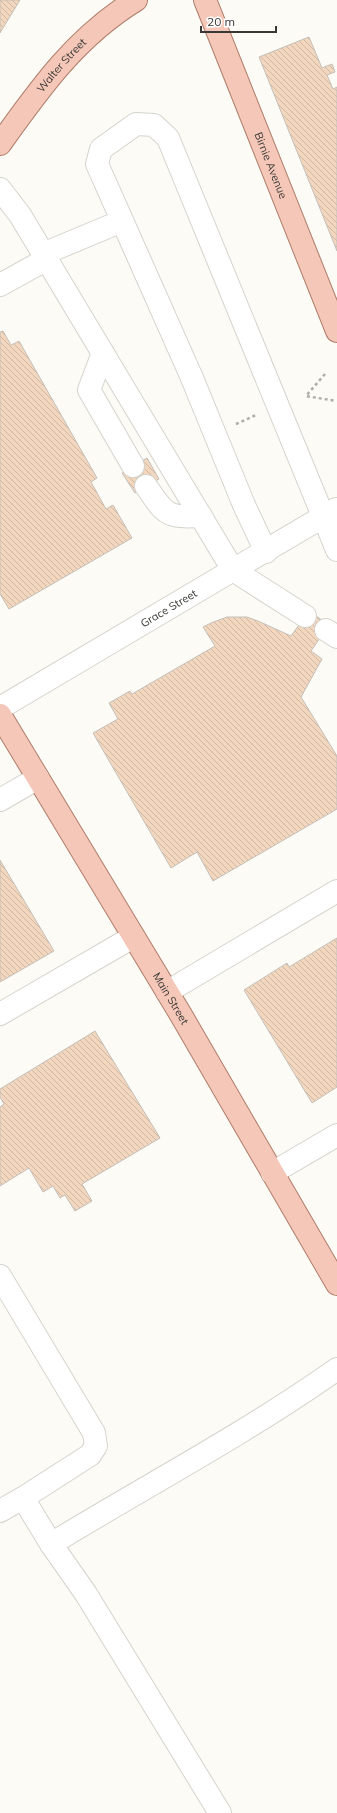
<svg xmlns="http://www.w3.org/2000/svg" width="337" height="1813" font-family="Mulish,sans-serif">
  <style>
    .building { fill: url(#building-back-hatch); stroke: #c4bfba }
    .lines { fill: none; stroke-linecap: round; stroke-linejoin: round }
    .minor-casing { stroke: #d4d3cc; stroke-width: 24 }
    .major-casing { stroke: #af7d6b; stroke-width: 24 }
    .path { stroke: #afada8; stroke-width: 2.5; stroke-dasharray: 3 3; stroke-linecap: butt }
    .minor { stroke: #fff; stroke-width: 22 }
    .major { stroke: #f5c7b8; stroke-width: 22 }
    .labels { text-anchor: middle; stroke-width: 3.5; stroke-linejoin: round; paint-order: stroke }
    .street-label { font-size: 11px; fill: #393835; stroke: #fff }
  </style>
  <defs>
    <pattern id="building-back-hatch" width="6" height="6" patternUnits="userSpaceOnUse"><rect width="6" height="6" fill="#f2d7be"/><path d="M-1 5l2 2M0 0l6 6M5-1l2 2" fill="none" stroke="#d0b9a4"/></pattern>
  </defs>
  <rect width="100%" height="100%" fill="#fdfbf5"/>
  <path class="building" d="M0,0H20L0,33Z
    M309,37L322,68L332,64L335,72L327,75L333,89L337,87V251L259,57Z
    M3,331L11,345L19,341L97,478L91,482L106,509L113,505L132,538L9,609L0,594V332Z
    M147,458L159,479L135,493L122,473Z
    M309,611L329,625L311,651L322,659L301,697L337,756V809L213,881L197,852L171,868L93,733L118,719L109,703L130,691L132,694L215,646L203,627L211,623L227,617H247L258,621L291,636Z
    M0,860L54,951L0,982Z
    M337,938V1087L312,1103L244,990L287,963L289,967Z
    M95,1031L160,1138L82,1184L92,1201L75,1211L65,1195L60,1198L53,1186L43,1192L29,1168L0,1186V1107L4,1104L0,1097V1089Z"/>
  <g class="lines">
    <defs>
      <g id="minor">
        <path d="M0,189L20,215L233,570L305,616"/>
        <path d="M43,254L122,221"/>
        <path d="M0,285L47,259"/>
        <path d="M103,353L89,390L133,466"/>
        <path d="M146,486C165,514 166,518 201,516"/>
        <path d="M266,552L244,505L192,378L97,164L101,149L136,124L154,125L168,138L337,550"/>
        <path d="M326,630L337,637"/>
        <path id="s1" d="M0,708L336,509"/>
        <path d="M0,800L38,778"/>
        <path d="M167,992L337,891"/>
        <path d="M0,1014L133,937"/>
        <path d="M272,1173L337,1135"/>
        <path d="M0,1276L94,1433L96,1446L90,1455L23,1498"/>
        <path d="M0,1511L23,1498L51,1544L86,1594L220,1813"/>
        <path d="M51,1544C146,1486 245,1434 337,1369"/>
      </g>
      <g id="major">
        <path id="s2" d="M205,0L337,331"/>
        <path id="s3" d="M0,144C40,88 76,37 136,0"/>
        <path id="s4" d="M0,715L181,1015L337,1284"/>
      </g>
    </defs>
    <use href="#minor" class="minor-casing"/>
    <use href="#major" class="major-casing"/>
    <path class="path" d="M325,374L306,396L336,401
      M236,424L256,415"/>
    <use href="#minor" class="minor"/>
    <use href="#major" class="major"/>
  </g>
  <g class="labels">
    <g class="street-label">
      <text dy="4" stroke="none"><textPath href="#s3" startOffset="100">Walter Street</textPath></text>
      <text dy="4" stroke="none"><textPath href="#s2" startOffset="178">Birnie Avenue</textPath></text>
      <text dy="4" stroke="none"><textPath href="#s1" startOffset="196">Grace Street</textPath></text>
      <text dy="4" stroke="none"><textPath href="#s4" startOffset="331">Main Street</textPath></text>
    </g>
  </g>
  <path d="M201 26v6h75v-6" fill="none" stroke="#393835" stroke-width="2"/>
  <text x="207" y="26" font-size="12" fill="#393835" stroke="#ffffff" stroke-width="3" paint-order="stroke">20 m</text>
</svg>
